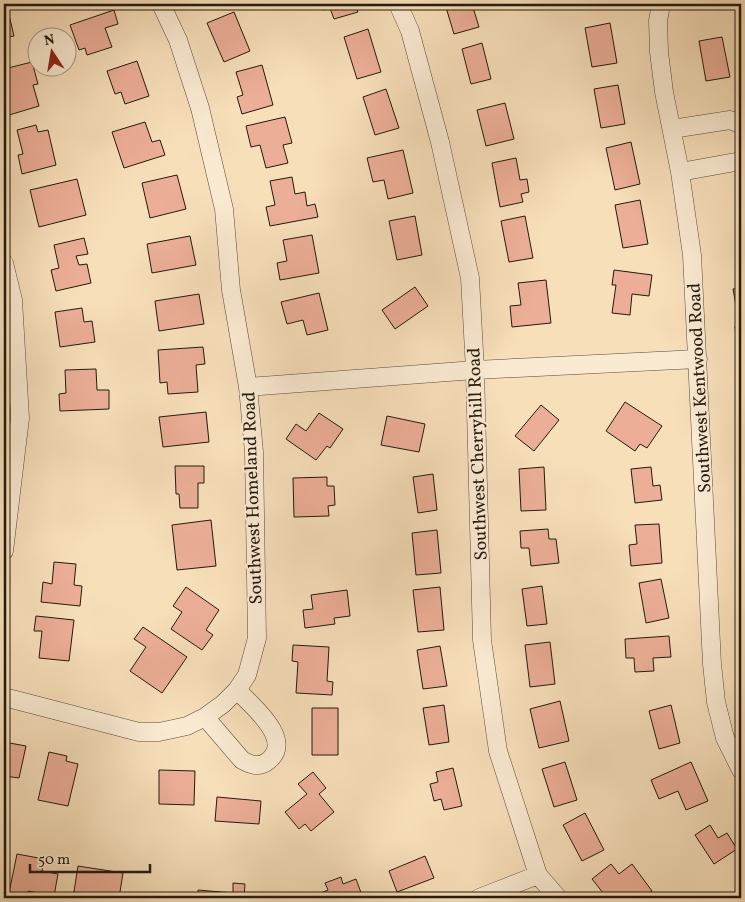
<svg xmlns="http://www.w3.org/2000/svg" width="745" height="902" font-family="Vollkorn,serif">
  <style>
    .building { fill: #ecae97; stroke: #231a0d }
    .lines { fill: none; stroke-linecap: round; stroke-linejoin: round }
    .minor-casing { stroke: #584b38; stroke-width: 19 }
    .minor { stroke: #faead2; stroke-width: 18 }
    .labels { text-anchor: middle; stroke-width: 4; stroke-linejoin: round; paint-order: stroke }
    .street-label { font-size: 18px; fill: #231a0d; stroke: #faead2 }
  </style>
  <rect width="100%" height="100%" fill="#f7dfba"/>
  <filter id="stains"><feTurbulence type="fractalNoise" baseFrequency=".004" numOctaves="4"/><feColorMatrix values="0 0 0 0 .2 0 0 0 0 .09 0 0 0 0 .02 0 0 0 .5 -.17"/></filter>
  <radialGradient id="worn" r=".72"><stop offset=".6" stop-color="#630" stop-opacity="0"/><stop offset="1" stop-color="#630" stop-opacity=".3"/></radialGradient>
  <path class="building" d="M321,4H355L358,12L334,19L330,8L323,10Z
    M445,4H472L479,27L454,34Z
    M114,10L118,24L105,28L112,47L87,55L85,48L79,50L70,25Z
    M234,12L250,51L224,62L207,23Z
    M9,15L14,36L4,38V16Z
    M610,23L617,63L592,67L585,28Z
    M368,29L381,72L357,79L344,37Z
    M722,37L730,77L706,81L699,41Z
    M482,43L491,79L471,84L462,49Z
    M137,61L149,96L125,104L121,92L115,94L107,71Z
    M32,62L38,84L33,85L39,106L9,115L4,97V69Z
    M262,65L273,105L242,114L237,97L243,95L236,72Z
    M618,85L625,124L601,128L594,89Z
    M386,89L399,128L375,135L363,97Z
    M505,103L514,139L486,146L477,110Z
    M285,117L292,143L283,145L288,163L266,168L260,145L251,147L246,126Z
    M145,122L152,142L160,140L165,155L124,168L112,132Z
    M36,125L38,132L48,130L56,165L22,174L18,155L23,154L17,130Z
    M631,142L640,184L615,190L606,148Z
    M403,150L413,193L388,199L384,180L373,182L367,158Z
    M516,158L520,180L527,179L529,192L521,194L523,202L500,207L492,163Z
    M177,175L186,209L150,218L142,183Z
    M292,177L295,194L305,192L307,206L315,204L318,217L270,226L266,207L275,205L270,181Z
    M77,179L86,215L39,227L30,190Z
    M640,200L648,244L623,248L615,205Z
    M415,216L422,255L397,260L389,221Z
    M525,216L533,258L509,262L501,221Z
    M312,235L319,273L280,280L277,263L287,261L283,240Z
    M190,236L196,265L152,273L147,244Z
    M84,238L88,254L76,256L79,265L87,264L91,283L56,291L51,270L59,268L54,245Z
    M614,270L652,275L649,296L632,294L630,315L612,313L616,285H612Z
    M546,280L551,323L512,327L510,306L521,305L518,283Z
    M415,287L428,306L395,329L382,310Z
    M741,288V310L737,311L733,289Z
    M319,293L328,330L307,335L303,320L287,324L281,302Z
    M199,294L204,324L159,331L155,301Z
    M82,308L84,322L92,321L95,342L60,347L55,312Z
    M741,325V367H739L735,326Z
    M203,347L205,364L196,365L198,392L168,394L167,382L160,383L158,350Z
    M96,369L97,390H109V409L60,411L59,394L66,393L65,370Z
    M625,402L662,426L647,448L640,444L635,451L606,431Z
    M541,405L559,420L534,451L515,436Z
    M206,412L209,442L163,447L159,417Z
    M319,413L343,429L330,448L327,446L316,460L286,439L296,424L306,431Z
    M387,416L425,424L419,452L381,445Z
    M175,466H204V483H198V508H180L179,494H176Z
    M544,467L546,510L521,511L519,469Z
    M651,467L653,486L660,485L662,500L635,503L631,469Z
    M433,474L437,510L418,513L413,477Z
    M327,477V486H334L335,505L328,506L329,516L294,517L293,478Z
    M211,520L216,566L177,570L172,525Z
    M659,524L662,563L631,566L629,545L637,544L635,525Z
    M548,529L549,539H556L559,563L531,566L529,548H521L520,531Z
    M437,530L441,573L416,575L412,533Z
    M54,562L76,564L74,585L82,586L80,606L41,602L43,582L52,584Z
    M661,579L669,618L646,623L639,583Z
    M542,586L547,624L527,626L522,589Z
    M186,587L219,610L206,630L213,635L202,650L171,629L182,612L173,606Z
    M440,587L444,630L418,632L413,590Z
    M347,590L350,616L334,618L335,624L305,628L303,610L313,609L311,595Z
    M36,616L74,620L69,661L39,658L42,631H34Z
    M143,627L187,657L162,693L130,671L146,647L134,639Z
    M669,636L671,657L653,658L654,671L635,672L634,658H626L625,639Z
    M550,642L555,684L530,687L525,645Z
    M293,645L329,647L327,681L333,682L332,695L296,693L298,662L292,661Z
    M440,646L447,686L423,689L417,650Z
    M560,701L569,741L539,748L530,709Z
    M444,705L449,742L429,745L423,708Z
    M671,705L680,743L659,749L649,711Z
    M312,708H338V755H312Z
    M4,742L26,746L19,778L4,776Z
    M49,752L67,756L66,761L78,764L68,806L38,800Z
    M565,762L577,800L554,807L542,769Z
    M691,762L708,801L686,810L678,791L659,799L651,780Z
    M453,768L462,806L444,810L441,799L434,801L430,784L438,782L436,772Z
    M159,770L195,771L194,805L159,804Z
    M313,772L326,788L319,794L334,812L311,831L305,824L299,829L285,812L307,794L298,784Z
    M217,797L261,801L259,824L215,821Z
    M585,813L604,850L582,861L563,825Z
    M710,825L718,838L727,833L737,849L714,864L695,835Z
    M17,854L44,859L42,871L58,874L54,896L28,891L27,897L9,893Z
    M425,856L434,878L397,892L389,871Z
    M611,864L619,874L632,864L652,891L642,898H607L592,879Z
    M78,866L123,873L119,898H73Z
    M341,877L343,884L356,879L363,898H322L321,893L328,890L325,883Z
    M233,883L245,884L244,898H198V890L233,893Z"/>
  <g class="lines">
    <defs>
      <path id="minor" d="M398,4L410,31L440,142L470,278L475,370L482,640L498,751L538,875L558,898
        M661,4L658,21L659,52L664,92L680,172L692,255L712,664L716,702L725,738L741,770
        M672,129L730,120L741,124
        M680,172L741,161
        M4,263L13,300L20,418L4,551
        M248,387L475,370L698,359
        M4,697L139,732H159L187,726L205,717L223,704L237,690L247,675L257,638L254,452L248,387L231,290L224,209L200,108L178,40L161,4
        M205,717L242,760C251,765 259,768 268,761C295,740 251,705 237,690
        M479,898L538,875"/>
    </defs>
    <use href="#minor" class="minor-casing"/>
    <use href="#minor" class="minor"/>
  </g>
  <g class="labels">
    <g class="street-label">
      <text transform="translate(699 388) rotate(-93)" y="6">Southwest Kentwood Road</text>
      <text transform="translate(477 454) rotate(-92)" y="6">Southwest Cherryhill Road</text>
      <text transform="translate(252 498) rotate(-92)" y="6">Southwest Homeland Road</text>
    </g>
  </g>
  <rect width="745" height="902" fill="none" stroke="#f7dfba" stroke-width="20"/>
  <rect x="5" y="5" width="735" height="892" fill="none" stroke="#231a0d" stroke-width="2.5"/>
  <rect x="10" y="10" width="725" height="882" fill="none" stroke="#231a0d"/>
  <g transform="translate(52 52) rotate(348)"><circle r="24" fill="#faead2" stroke="#a49783"/>
  <path d="M0-4L9 19L0 12L-9 19Z" fill="#8f2418"/>
  <text y="-8" font-size="14" font-weight="bold" text-anchor="middle" fill="#231a0d">N</text>
  </g>
  <path d="M30 864v8h120v-8" fill="none" stroke="#231a0d" stroke-width="2.5"/>
  <text x="38" y="864" font-size="15" fill="#231a0d" stroke="#faead2" stroke-width="4" paint-order="stroke">50 m</text>
  <rect width="100%" height="100%" filter="url(#stains)"/>
  <rect width="100%" height="100%" fill="url(#worn)"/>
</svg>
